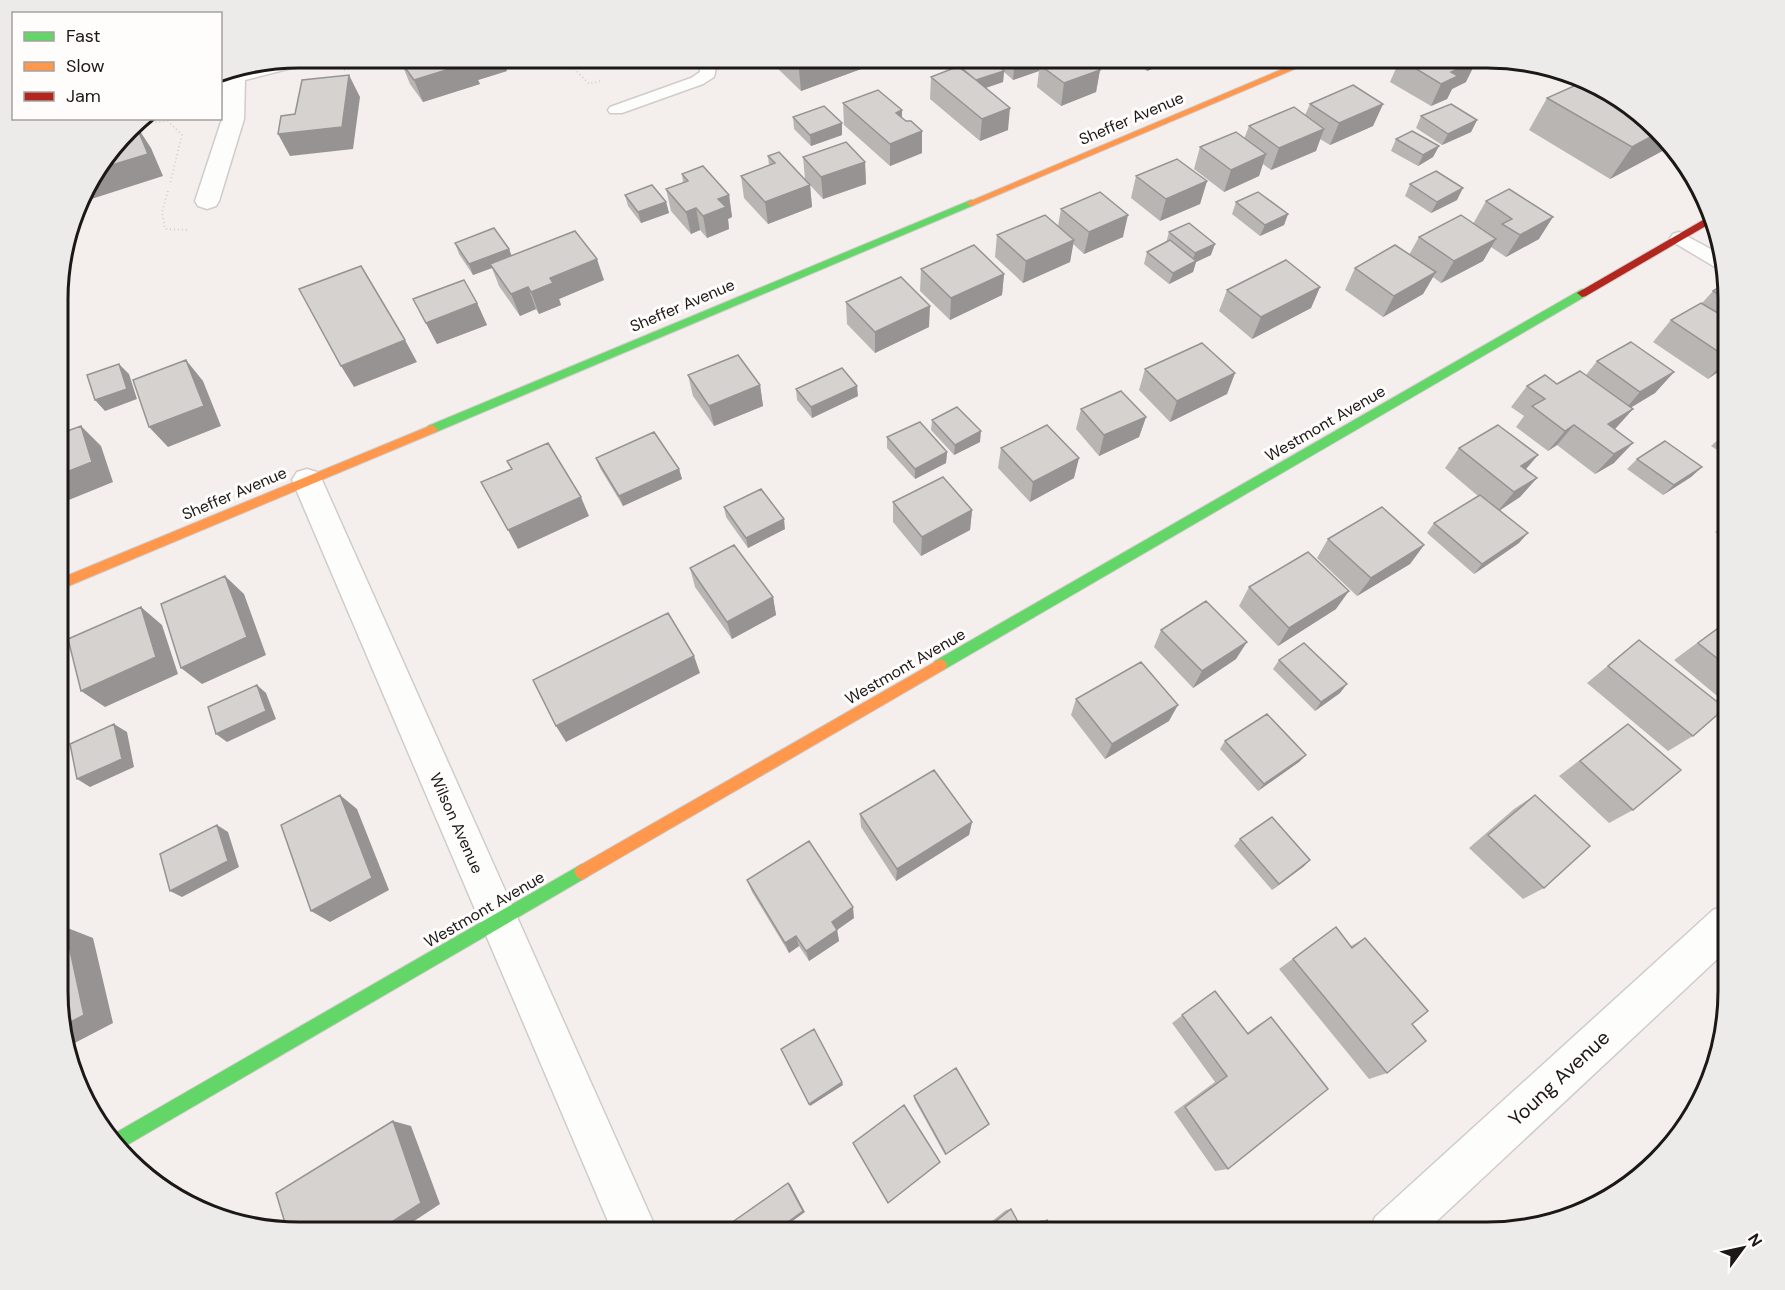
<svg xmlns="http://www.w3.org/2000/svg" width="1785" height="1290" font-family="'DM Sans',sans-serif">
  <style>
    .lines { fill: none; stroke-linecap: round; stroke-linejoin: round }
    .lane-casing { stroke: #d0ccca; stroke-width: 3 }
    .street-casing { stroke: #d0ccca; stroke-width: 3 }
    .fast-casing { stroke: #d0ccca; stroke-width: 2 }
    .slow-casing { stroke: #d0ccca; stroke-width: 2 }
    .jam-casing { stroke: #d0ccca; stroke-width: 2 }
    .path { stroke: #d2d0cf; stroke-width: 2; stroke-dasharray: 1 3; stroke-linecap: butt }
    .lane { fill: #fdfdfc; fill-rule: evenodd }
    .street { fill: #fdfdfc; fill-rule: evenodd }
    .fast { fill: #63d668; fill-rule: evenodd }
    .slow { fill: #ff974d; fill-rule: evenodd }
    .jam { fill: #b3261e; fill-rule: evenodd }
    .wall { fill: #b8b5b3 }
    .shaded-wall { fill: #969392 }
    .building { fill: #d6d2d0; stroke: #969392; stroke-width: 1.5 }
    .labels { text-anchor: middle; stroke-width: 6; stroke-linejoin: round; paint-order: stroke }
    .street-label { font-size: 16px; fill: #1b1816; stroke: #fffdfc }
    .near-street-label { font-size: 20px; fill: #1b1816; stroke: #fffdfc }
    .rim { fill: none; stroke: #1b1816; stroke-width: 3 }
  </style>
  <rect width="100%" height="100%" fill="#f4efec"/>
  <g class="lines">
    <defs>
      <path id="lane" d="M699,57H715L717,64L714,77L703,84L622,113H610L608,110L610,107L691,78L700,72Z
        M1679,232L1720,254L1724,269L1715,267L1673,242L1670,238L1673,234Z"/>
      <path id="street" d="M298,57H323L319,61L245,80L244,119L219,201L216,206L207,209L198,206L195,201L222,119L223,85H220V72Z
        M307,469L317,472L322,480L658,1233H613L292,480L297,472Z
        M1727,905V950L1424,1233H1369L1375,1217L1713,910Z"/>
      <path id="fast" d="M971,200L974,201V205L436,432L432,433L426,429L428,426Z
        M1582,289L1587,293L1586,296L945,669L940,671L935,669L933,665L935,661Z
        M582,864L587,867L590,872L587,877L122,1148L110,1136Z"/>
      <path id="slow" d="M1311,57H1323L974,205L971,206L966,203Z
        M432,425L438,429L436,432L59,590V579Z
        M940,659L945,661L947,665L945,669L587,877L582,880L577,877L574,872L577,867Z"/>
      <path id="jam" d="M1710,216L1711,223L1586,296L1582,297L1577,293Z"/>
    </defs>
    <use href="#lane" class="lane-casing"/>
    <use href="#street" class="street-casing"/>
    <use href="#fast" class="fast-casing"/>
    <use href="#slow" class="slow-casing"/>
    <use href="#jam" class="jam-casing"/>
    <path class="path" d="M563,57L589,84L600,81
      M344,70L401,57
      M132,127L145,123L168,121L182,135L170,184
      M168,191L162,212L165,229L187,230"/>
    <use href="#lane" class="lane"/>
    <use href="#street" class="street"/>
    <use href="#fast" class="fast"/>
    <use href="#slow" class="slow"/>
    <use href="#jam" class="jam"/>
  </g>
  <path class="wall" d="M584,57H621L593,66Z
    M774,57H872V65L801,91L775,66Z
    M996,57H1048L1047,62L1100,70L1096,92L1061,106L1037,87L1039,71L1013,80L1004,72L1003,82L986,88L1008,130L980,141L930,99L931,77L955,68V64L995,63Z
    M1129,57H1181L1147,71Z
    M1400,59L1466,82L1452,89L1447,99L1431,106L1390,82Z
    M401,62L507,71L478,80L480,84L423,102L410,84Z
    M1547,98L1634,107L1668,148L1610,179L1529,130Z
    M843,103L902,118L922,131V153L890,166L844,125Z
    M1310,104H1383L1373,126L1330,145L1320,139L1316,151L1271,170L1263,164L1259,176L1224,192L1194,169L1200,147L1244,139L1249,126L1305,115Z
    M1421,116L1477,120L1471,132L1442,145L1416,128Z
    M793,117L842,135L811,146L794,129Z
    M1396,139L1439,146L1433,157L1418,166L1391,151Z
    M768,156L805,179L803,157L865,162L866,184L823,199L810,185L812,207L768,224L744,198L741,176L769,165Z
    M682,174L729,195L732,217L728,219L729,229L707,238L700,230L691,234L671,211L666,189L683,183Z
    M1136,176L1207,181L1200,204L1160,221L1131,198Z
    M1410,184L1457,200L1431,213L1405,196Z
    M1509,189L1539,239L1506,257L1491,247L1483,261L1441,283L1433,277L1423,294L1383,317L1345,290L1355,268L1409,255L1419,237L1473,224L1486,201Z
    M625,195L666,202L669,213L641,223L628,206Z
    M1236,202L1288,214L1284,225L1260,236L1232,214Z
    M1061,209L1123,237L1084,254L1073,244L1070,262L1023,283L995,257L997,235L1058,226Z
    M1169,232L1211,255L1196,262L1193,272L1169,284L1144,264L1147,252L1166,243Z
    M455,243L509,249L512,256L604,280L559,299L561,305L539,314L536,309L520,316L499,286L492,268L473,275L459,254Z
    M921,269L1004,274L1002,295L950,320L920,291Z
    M1727,282L1728,364L1722,369L1708,379L1653,342L1671,320L1702,303L1713,291Z
    M1320,287L1311,308L1252,339L1219,311L1227,290Z
    M413,299L477,303L487,325L437,344Z
    M846,302L929,327L875,353L847,324Z
    M1597,361L1674,372L1655,393L1631,407L1633,409L1615,429L1614,463L1595,474L1557,445L1548,451L1516,427L1524,416L1511,407L1527,386L1557,384L1586,375Z
    M1145,369L1235,373L1227,394L1170,422L1139,390Z
    M688,375L760,385L763,406L714,426L693,396Z
    M796,389L858,396L812,418L797,400Z
    M1728,399V417L1717,409Z
    M1081,409L1146,417L1139,437L1099,456L1076,429Z
    M932,420L980,442L954,455L931,430Z
    M1728,431V457L1711,446Z
    M887,437L947,452L946,463L915,479L887,448Z
    M1001,448L1074,478L1030,502L998,468Z
    M1459,448L1526,469L1537,478L1520,497L1499,511L1519,543L1474,574L1427,533L1434,523L1478,496L1445,468Z
    M596,458L679,469L682,479L623,506L600,468Z
    M1637,459L1702,467L1691,477L1663,495L1627,469Z
    M893,502L972,510L970,530L921,556L893,522Z
    M1728,502V508L1724,506Z
    M724,507L785,529L748,548L726,517Z
    M1728,522V541L1715,532Z
    M1328,539L1424,545L1410,564L1357,596L1317,558Z
    M690,568L773,597L776,615L732,639L695,587Z
    M1249,587L1336,609L1278,646L1239,606Z
    M1728,620V697L1722,700L1674,660Z
    M1161,630L1236,659L1193,688L1154,647Z
    M1639,640L1693,736L1668,751L1587,683Z
    M1279,660L1340,693L1315,711L1273,669Z
    M1076,699L1169,721L1105,759L1071,715Z
    M1628,724L1633,810L1609,823L1559,776L1606,740Z
    M1225,741L1306,755L1299,762L1258,791L1220,749Z
    M1535,795L1544,888L1523,899L1469,848L1514,809Z
    M860,814L972,822L969,835L896,881L861,827Z
    M1240,839L1310,860L1303,867L1272,890L1234,846Z
    M747,880L854,918L837,930L839,941L809,961L799,946L789,953L752,892Z
    M1336,927L1351,946L1365,938L1387,1073L1369,1079L1279,969Z
    M1215,991L1247,1033L1258,1025L1271,1017L1228,1169L1215,1171L1174,1112L1215,1082L1172,1023Z
    M914,1096L987,1126L945,1155L914,1099Z
    M1011,1209L1024,1233H977L1006,1210Z
    M1041,1220H1047L1055,1233H1024Z"/>
  <path class="shaded-wall" d="M473,57H502L507,71L478,80L480,84L423,102L414,80Z
    M590,57H621L593,66Z
    M802,57H872V65L801,91L798,59Z
    M1048,57L1047,68L1040,65L1039,71L1013,80L1014,69Z
    M1150,57H1181L1147,71Z
    M1477,60L1466,82L1452,89L1447,99L1431,106L1441,84L1451,72Z
    M1100,70L1096,92L1061,106L1064,83Z
    M1004,71L1003,82L973,92L974,81Z
    M349,75L360,97L353,149L290,156L278,134Z
    M1383,104L1373,126L1330,145L1339,123Z
    M1010,108L1008,130L980,141L982,119Z
    M902,110V132L896,113Z
    M1477,120L1471,132L1442,145L1448,134Z
    M842,123V135L811,146L810,135Z
    M136,125L151,148L163,176L79,203L82,191L99,169Z
    M1324,129L1316,151L1271,170L1279,148Z
    M922,131V153L890,166V144Z
    M1656,134L1668,148L1610,179L1632,147Z
    M1439,146L1433,157L1418,166L1423,155Z
    M1266,154L1259,176L1224,192L1231,170Z
    M865,162L866,184L823,199L821,177Z
    M1207,181L1200,204L1160,221L1166,199Z
    M810,185L812,207L768,224L765,202Z
    M1463,188L1457,200L1431,213L1437,202Z
    M729,195L732,217L728,219L729,229L707,238L703,216L718,199Z
    M666,202L669,213L641,223L638,212Z
    M696,208L700,230L691,234L686,212Z
    M1288,214L1284,225L1260,236L1265,225Z
    M1128,215L1123,237L1084,254L1089,232Z
    M1553,217L1539,239L1506,257L1520,235Z
    M1496,239L1483,261L1441,283L1454,261Z
    M1074,240L1070,262L1023,283L1026,261Z
    M1215,244L1211,255L1196,262L1193,272L1169,284L1173,273L1192,263L1195,253Z
    M509,249L513,260L490,264L492,268L473,275L469,264Z
    M597,259L604,280L559,299L561,305L539,314L531,292L550,278Z
    M1436,272L1423,294L1383,317L1394,296Z
    M1004,274L1002,295L950,320L951,298Z
    M528,287L536,309L520,316L511,294Z
    M1320,287L1311,308L1252,339L1261,317Z
    M477,303L487,325L437,344L426,323Z
    M930,306L929,327L875,353V332Z
    M405,340L417,362L354,387L341,366Z
    M1728,358V364L1722,369L1708,379Z
    M186,360L203,381L221,426L168,447L149,427Z
    M119,364L129,374L137,399L105,411L95,400Z
    M1674,372L1655,393L1622,413L1640,392Z
    M1235,373L1227,394L1170,422L1177,401Z
    M760,385L763,406L714,426L709,406Z
    M857,386L858,396L812,418L811,407Z
    M1633,409L1614,430L1608,424Z
    M1146,417L1139,437L1099,456L1104,435Z
    M1574,425L1557,445L1548,451L1565,431Z
    M81,426L101,446L113,482L59,504V475Z
    M981,431L980,442L954,455L955,445Z
    M1633,443L1614,463L1595,474L1614,454Z
    M947,452L946,463L915,479V469Z
    M1538,455L1521,475V466Z
    M1079,458L1074,478L1030,502L1033,482Z
    M1702,467L1691,477L1663,495L1674,485Z
    M679,469L682,479L623,506L619,496Z
    M1537,478L1520,497L1497,512L1514,492Z
    M581,497L589,516L518,549L508,530Z
    M972,510L970,530L921,556L922,537Z
    M784,519L785,529L748,548L746,538Z
    M1528,533L1519,543L1474,574L1482,564Z
    M1424,545L1410,564L1357,596L1371,578Z
    M225,576L244,594L266,655L202,684L181,668Z
    M1349,591L1336,609L1278,646L1289,628Z
    M773,597L776,615L732,639L727,622Z
    M141,607L162,625L178,674L105,707L81,691Z
    M1247,642L1236,659L1193,688L1202,671Z
    M694,656L700,673L566,742L556,726Z
    M1347,684L1340,693L1315,711L1321,702Z
    M257,685L266,693L276,719L227,742L216,734Z
    M1178,705L1169,721L1105,759L1112,744Z
    M114,724L127,732L134,767L90,787L77,779Z
    M1306,755L1299,762L1258,791L1264,784Z
    M340,795L357,809L389,890L330,922L311,911Z
    M972,822L969,835L896,881L897,869Z
    M217,825L228,832L239,867L182,897L170,891Z
    M1310,860L1303,867L1272,890L1279,884Z
    M853,907L854,918L834,932L832,922Z
    M65,927L93,938L113,1023L67,1047L61,1027Z
    M837,930L839,941L809,961L806,951Z
    M796,936L799,946L789,953L785,943Z
    M842,1082L843,1085L810,1106L809,1104Z
    M393,1121L411,1126L440,1204L396,1233H375Z
    M989,1124L987,1126L945,1155L946,1154Z
    M788,1183L790,1184L805,1212L776,1233H773Z"/>
  <path class="building" d="M417,57H473L469,58L472,62L414,80L401,62Z
    M977,57H988L1004,71L976,80L955,64Z
    M1001,57H1047L1014,69Z
    M1061,57H1083L1100,70L1064,83L1040,65Z
    M1404,57H1472L1477,60L1451,72L1458,76L1441,84L1400,59Z
    M959,66L1010,108L982,119L931,77Z
    M349,75L342,127L278,134L281,116L295,114L302,80Z
    M1585,81L1634,107L1656,134L1632,147L1547,98Z
    M1353,85L1383,104L1339,123L1310,104Z
    M878,90L902,110L896,113L906,121H911L922,131L890,144L843,103Z
    M1451,104L1477,120L1448,134L1421,116Z
    M824,106L842,123L810,135L793,117Z
    M1294,107L1324,129L1279,148L1249,126Z
    M136,125L148,154L99,169L132,127Z
    M1412,131L1439,146L1423,155L1396,139Z
    M1236,132L1266,154L1231,170L1200,147Z
    M846,142L865,162L821,177L803,157Z
    M779,152L810,185L765,202L741,176L775,163L768,156Z
    M1177,159L1207,181L1166,199L1136,176Z
    M703,166L729,195L718,199L726,207L703,216L696,208L686,212L666,189L688,181L682,174Z
    M1436,171L1463,188L1437,202L1410,184Z
    M652,185L666,202L638,212L625,195Z
    M1509,189L1553,217L1520,235L1502,224L1512,219L1486,201Z
    M1100,192L1128,215L1089,232L1061,209Z
    M1258,192L1288,214L1265,225L1236,202Z
    M1045,215L1074,240L1026,261L997,235Z
    M1461,215L1496,239L1454,261L1419,237Z
    M1189,223L1215,244L1195,253L1169,232Z
    M494,228L509,249L469,264L455,243Z
    M575,231L597,259L550,278L553,283L531,292L528,287L511,294L490,264Z
    M1170,240L1196,261L1173,273L1147,252Z
    M974,245L1004,274L951,298L921,269Z
    M1395,245L1436,272L1394,296L1355,268Z
    M1286,260L1320,287L1261,317L1227,290Z
    M361,266L405,340L341,366L299,289Z
    M901,277L930,306L875,332L846,302Z
    M464,280L477,303L426,323L413,299Z
    M1727,282L1728,283V300L1713,291Z
    M1701,303L1728,319V358L1671,320Z
    M1631,342L1674,372L1640,392L1597,361Z
    M1202,343L1235,373L1177,401L1145,369Z
    M738,355L760,385L709,406L688,375Z
    M186,360L204,406L149,427L133,380Z
    M119,364L127,389L95,400L87,375Z
    M842,368L857,386L811,407L796,389Z
    M1580,371L1633,409L1608,424L1633,443L1614,454L1574,425L1565,431L1532,406L1545,399L1527,386L1545,375L1557,384Z
    M1121,391L1146,417L1104,435L1081,409Z
    M957,407L981,431L955,445L932,420Z
    M920,422L947,452L915,469L887,437Z
    M1047,425L1079,458L1033,482L1001,448Z
    M1498,425L1538,455L1521,466L1537,478L1514,492L1459,448Z
    M81,426L92,462L59,475V434Z
    M1728,431V439L1722,436Z
    M654,432L679,469L619,496L596,458Z
    M1665,441L1702,467L1674,485L1637,459Z
    M548,443L581,497L508,530L481,482L512,469L507,461Z
    M943,477L972,510L922,537L893,502Z
    M761,489L784,519L746,538L724,507Z
    M1480,495L1528,533L1482,564L1434,523Z
    M1382,507L1424,545L1371,578L1328,539Z
    M734,545L773,597L727,622L690,568Z
    M1308,552L1349,591L1289,628L1249,587Z
    M225,576L247,637L181,668L161,604Z
    M1206,601L1247,642L1202,671L1161,630Z
    M141,607L156,657L81,691L68,639Z
    M668,613L694,656L556,726L533,680Z
    M1728,621V667L1698,643Z
    M1639,640L1725,708L1693,736L1608,666Z
    M1304,643L1347,684L1321,702L1279,660Z
    M1141,662L1178,705L1112,744L1076,699Z
    M257,685L266,711L216,734L208,707Z
    M1267,714L1306,755L1264,784L1225,741Z
    M114,724L122,759L77,779L70,744Z
    M1628,724L1681,770L1633,810L1580,761Z
    M934,770L972,822L897,869L860,814Z
    M340,795L372,878L311,911L281,825Z
    M1535,795L1590,846L1544,888L1488,835Z
    M1272,817L1310,860L1279,884L1240,839Z
    M217,825L228,861L170,891L160,854Z
    M809,841L853,907L832,922L837,930L806,951L796,936L785,943L747,880Z
    M65,927L84,1015L61,1027L59,1023V931Z
    M1336,927L1352,948L1365,938L1428,1011L1412,1024L1426,1041L1387,1073L1293,959Z
    M1215,991L1248,1034L1271,1017L1328,1089L1228,1169L1185,1107L1227,1076L1182,1015Z
    M814,1029L842,1082L809,1104L781,1049Z
    M956,1068L989,1124L946,1154L914,1096Z
    M904,1105L940,1162L888,1203L853,1143Z
    M393,1121L421,1203L375,1233H288L276,1193Z
    M788,1183L803,1211L773,1233H739L734,1221Z
    M1011,1209L1024,1233H981Z
    M1047,1220L1055,1233H1030Z"/>
  <g class="labels">
    <g class="street-label">
      <text transform="translate(1131 118) rotate(-23)" y="6">Sheffer Avenue</text>
      <text transform="translate(682 305) rotate(-23)" y="6">Sheffer Avenue</text>
      <text transform="translate(1325 423) rotate(-30)" y="6">Westmont Avenue</text>
      <text transform="translate(234 493) rotate(-23)" y="6">Sheffer Avenue</text>
      <text transform="translate(905 666) rotate(-30)" y="6">Westmont Avenue</text>
      <text transform="translate(457 823) rotate(66)" y="6">Wilson Avenue</text>
      <text transform="translate(484 909) rotate(-30)" y="6">Westmont Avenue</text>
    </g>
    <g class="near-street-label">
      <text transform="translate(1559 1078) rotate(-43)" y="7">Young Avenue</text>
    </g>
  </g>
  <path d="M0 0H1785V1290H0ZM299 68H1487A231 231 0 0 1 1718 299V991A231 231 0 0 1 1487 1222H299A231 231 0 0 1 68 991V299A231 231 0 0 1 299 68Z" fill="#edebea" fill-rule="evenodd"/>
  <path class="rim" d="M299 68H1487A231 231 0 0 1 1718 299V991A231 231 0 0 1 1487 1222H299A231 231 0 0 1 68 991V299A231 231 0 0 1 299 68Z"/>
  <rect x="12" y="12" width="210" height="108" fill="#fffdfc" stroke="#a4a1a0" stroke-width="1.5"/>
  <rect x="24" y="32" width="30" height="9" fill="#63d668" stroke="#a4a1a0" stroke-width="1.5"/>
  <text x="66" y="42" font-size="18" fill="#1b1816">Fast</text>
  <rect x="24" y="62" width="30" height="9" fill="#ff974d" stroke="#a4a1a0" stroke-width="1.5"/>
  <text x="66" y="72" font-size="18" fill="#1b1816">Slow</text>
  <rect x="24" y="92" width="30" height="9" fill="#b3261e" stroke="#a4a1a0" stroke-width="1.5"/>
  <text x="66" y="102" font-size="18" fill="#1b1816">Jam</text>
  <g transform="translate(1743 1248) rotate(57)" stroke="#fffdfc" stroke-width="4.5" paint-order="stroke">
  <path d="M0-4.5L10 22L0 15L-10 22Z" fill="#1b1816"/>
  <text y="-9" font-size="16" font-weight="bold" text-anchor="middle" fill="#1b1816">N</text>
  </g>
</svg>
